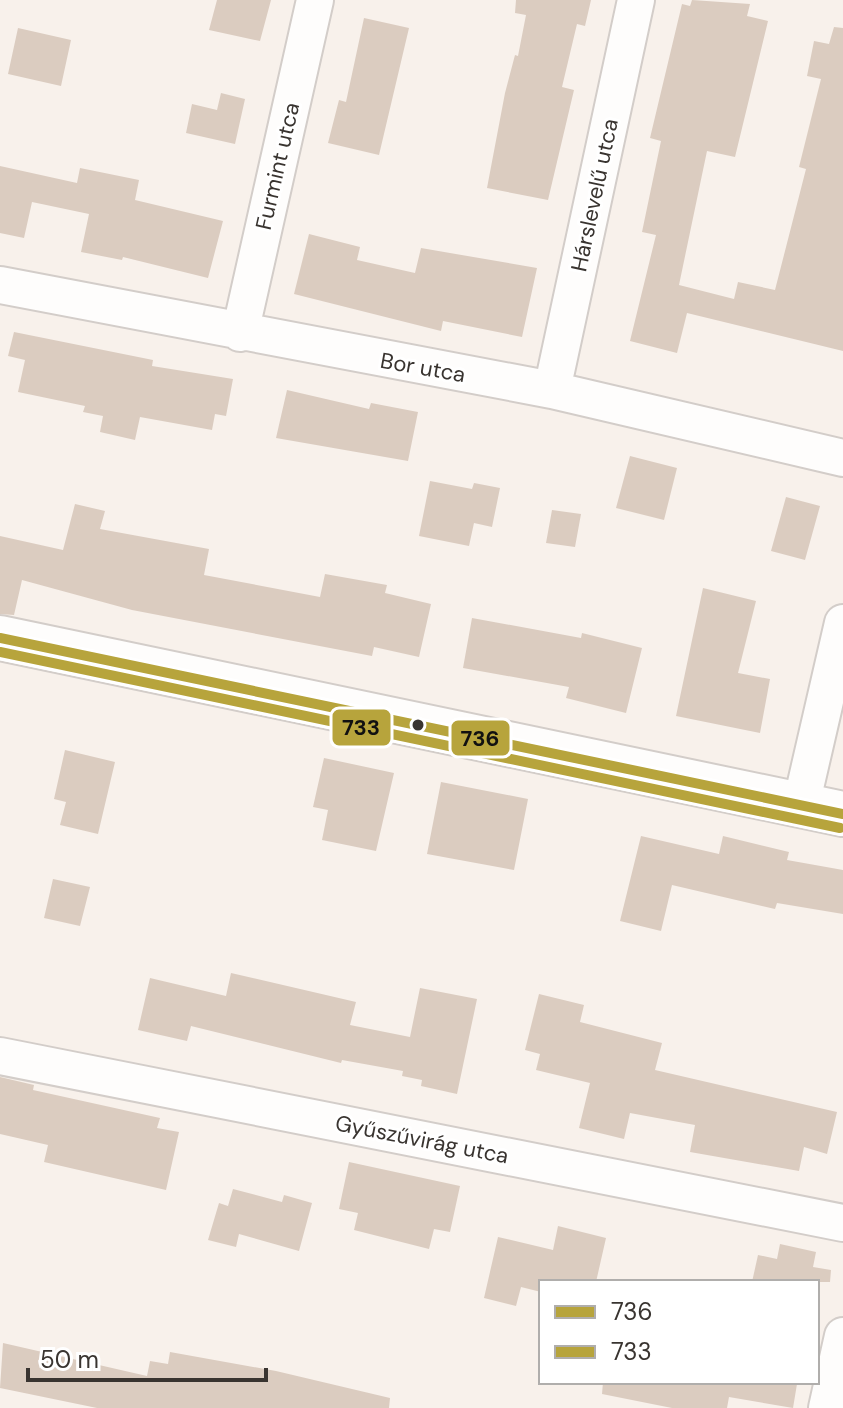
<svg xmlns="http://www.w3.org/2000/svg" width="843" height="1408" font-family="'DM Sans',sans-serif">
  <style>
    .building { fill: #dbccc0 }
    .lines { fill: none; stroke-linecap: round; stroke-linejoin: round }
    .minor-casing { stroke: #d3cdc9; stroke-width: 40 }
    .tertiary-casing { stroke: #d3cdc9; stroke-width: 48 }
    .minor { stroke: #fefdfc; stroke-width: 36 }
    .tertiary { stroke: #fefdfc; stroke-width: 44 }
    .bus-1-casing { stroke: #fff; stroke-width: 16 }
    .bus-2-casing { stroke: #fff; stroke-width: 16 }
    .bus-1 { stroke: #b7a43c; stroke-width: 10 }
    .bus-2 { stroke: #b7a43c; stroke-width: 10 }
    .bus-dot { fill: #393430; stroke: #fff; stroke-width: 3 }
    .labels { text-anchor: middle; stroke-width: 6; stroke-linejoin: round; paint-order: stroke }
    .street-label { font-size: 22px; fill: #393430; stroke: #fff }
    .line-badge { stroke: #fff; stroke-width: 3 }
    .pale-badge-label { font-size: 22px; text-anchor: middle; font-weight: bold; fill: #111 }
  </style>
  <rect width="100%" height="100%" fill="#f8f1eb"/>
  <path class="building" d="M217,0H271L260,41L209,30Z
    M516,0H591L585,26L577,24L562,87L574,90L548,200L487,188L505,93L515,55L518,56L526,15L515,13Z
    M692,0L750,4L747,16L768,21L735,157L707,151L679,285L734,299L738,282L775,290L806,169L799,167L821,79L807,76L814,41L829,44L834,27L843,28V351L687,313L677,353L630,341L656,235L642,232L661,141L650,138L682,4L690,6Z
    M364,18L409,28L379,155L328,143L339,100L346,102Z
    M18,28L71,40L61,86L8,74Z
    M221,93L245,99L235,144L186,133L192,104L217,110Z
    M0,166L77,183L80,168L139,180L135,200L223,221L208,278L123,257L122,260L81,252L89,214L32,202L24,238L0,233Z
    M309,234L360,247L357,260L415,273L421,248L537,268L522,337L443,321L441,331L294,294Z
    M14,332L153,360L152,366L233,379L226,416L215,414L212,430L140,417L135,440L100,432L103,416L83,412L85,406L18,392L25,360L8,356Z
    M287,390L369,409L371,403L418,412L408,461L276,438Z
    M630,456L677,468L664,520L616,508Z
    M430,481L472,489L474,483L500,488L492,527L474,523L469,546L419,536Z
    M786,497L820,506L805,560L771,551Z
    M75,504L105,511L100,529L209,549L204,575L320,597L325,574L387,585L385,593L431,604L419,657L374,647L372,656L132,610L22,580L14,615L0,614V536L63,550Z
    M552,510L581,514L575,547L546,543Z
    M703,588L756,601L738,673L770,679L760,733L676,716Z
    M472,618L581,638L582,633L642,648L626,713L566,698L569,687L463,668Z
    M65,750L115,762L98,834L60,825L66,802L54,799Z
    M324,758L394,773L376,851L322,840L328,810L313,807Z
    M441,782L528,799L514,870L427,854Z
    M641,836L719,854L723,836L789,852L787,860L843,870V914L777,903L775,909L672,885L661,931L620,921Z
    M53,879L90,887L80,926L44,918Z
    M231,973L356,1002L350,1025L410,1037L420,988L477,999L457,1094L421,1086L422,1080L402,1076L403,1071L342,1060L341,1063L191,1026L187,1041L138,1030L150,978L226,996Z
    M539,994L584,1005L580,1022L662,1043L655,1070L837,1112L827,1154L804,1147L799,1171L690,1152L695,1125L630,1113L624,1139L579,1128L590,1083L536,1070L540,1054L525,1050Z
    M0,1077L34,1085L33,1090L160,1118L157,1128L179,1132L166,1190L44,1162L48,1145L0,1134Z
    M349,1162L460,1186L450,1232L434,1229L429,1249L354,1230L358,1213L339,1209Z
    M233,1189L282,1202L284,1195L312,1203L299,1251L239,1234L236,1247L208,1240L219,1203L228,1206Z
    M558,1226L606,1238L596,1282H541V1292L521,1287L516,1306L484,1298L498,1237L553,1250Z
    M780,1244L816,1252L813,1267L831,1270L830,1282H752L758,1255L777,1259Z
    M3,1343L147,1376L150,1361L168,1364L170,1352L276,1371L390,1398L389,1408H97L0,1388Z
    M603,1382H781L797,1384L793,1408L729,1397L727,1408H672L602,1394Z"/>
  <g class="lines">
    <defs>
      <path id="minor" d="M0,285L552,390L843,458
        M240,333L315,0
        M552,390L636,0
        M801,805L843,623
        M0,1056L843,1223
        M827,1408L843,1336"/>
      <path id="tertiary" d="M0,638L843,814"/>
    </defs>
    <use href="#minor" class="minor-casing"/>
    <use href="#tertiary" class="tertiary-casing"/>
    <use href="#minor" class="minor"/>
    <use href="#tertiary" class="tertiary"/>
    <defs>
      <path id="bus-1" d="M0,638L843,814"/>
      <path id="bus-2" d="M0,652L840,828"/>
    </defs>
    <use href="#bus-1" class="bus-1-casing"/>
    <use href="#bus-2" class="bus-2-casing"/>
    <use href="#bus-1" class="bus-1"/>
    <use href="#bus-2" class="bus-2"/>
  </g>
  <circle class="bus-dot" cx="418" cy="725" r="7"/>
  <g class="labels">
    <g class="street-label">
      <text transform="translate(277 166) rotate(-77)" y="8">Furmint utca</text>
      <text transform="translate(594 195) rotate(-78)" y="8">Hárslevelű utca</text>
      <text transform="translate(423 367) rotate(10)" y="8">Bor utca</text>
      <text transform="translate(422 1139) rotate(11)" y="8">Gyűszűvirág utca</text>
    </g>
  </g>
  <g class="line-badge">
    <rect x="331" y="708" width="61" height="39" rx="8" fill="#b7a43c"/>
    <rect x="450" y="719" width="61" height="38" rx="8" fill="#b7a43c"/>
  </g>
  <g class="pale-badge-label">
    <text x="361" y="735">733</text>
    <text x="480" y="746">736</text>
  </g>
  <rect x="539" y="1280" width="280" height="104" fill="#ffffff" stroke="#b0aeac" stroke-width="2"/>
  <rect x="555" y="1306" width="40" height="12" fill="#b7a43c" stroke="#b0aeac" stroke-width="2"/>
  <text x="611" y="1320" font-size="24" fill="#393430">736</text>
  <rect x="555" y="1346" width="40" height="12" fill="#b7a43c" stroke="#b0aeac" stroke-width="2"/>
  <text x="611" y="1360" font-size="24" fill="#393430">733</text>
  <path d="M28 1368v12h238v-12" fill="none" stroke="#393430" stroke-width="4"/>
  <text x="40" y="1368" font-size="24" fill="#393430" stroke="#ffffff" stroke-width="6" paint-order="stroke">50 m</text>
</svg>
